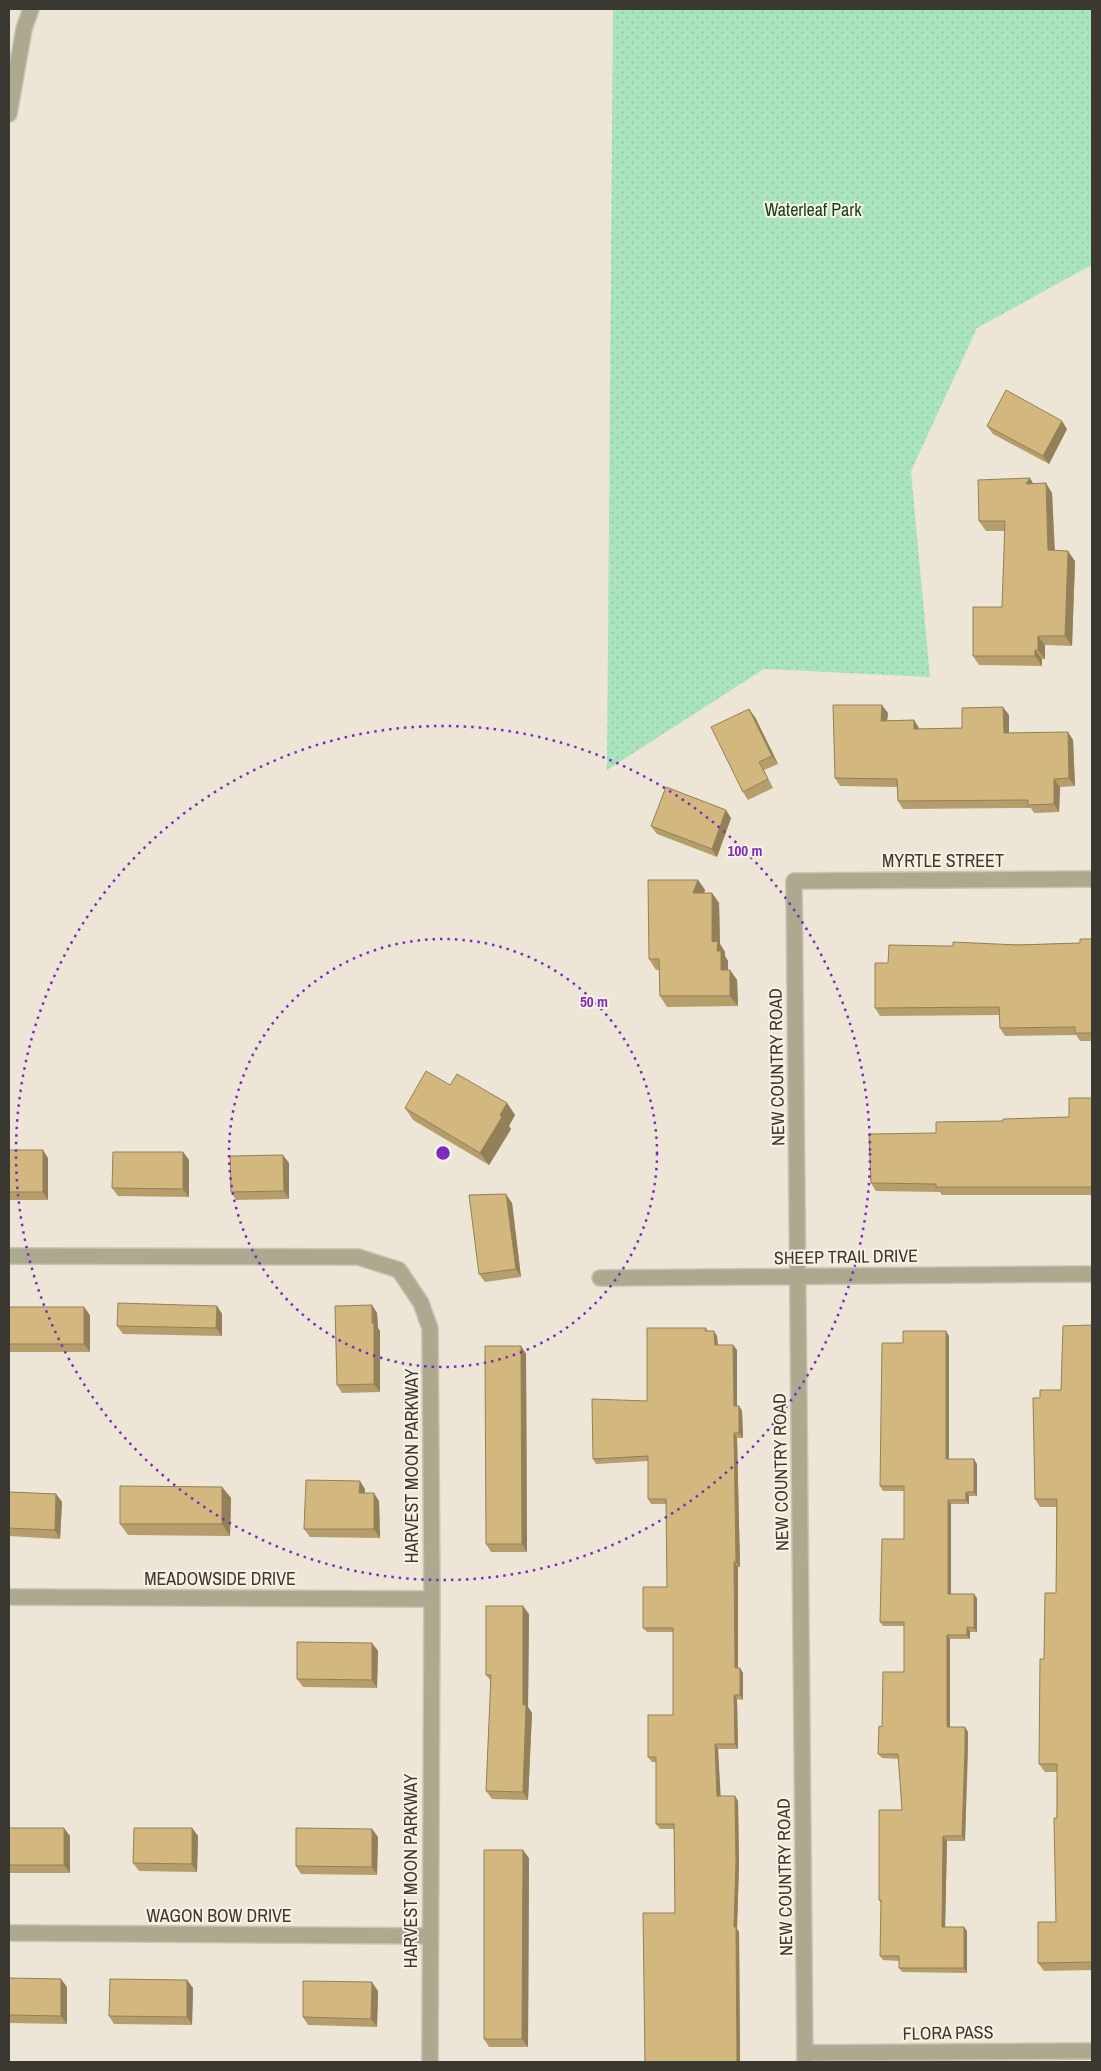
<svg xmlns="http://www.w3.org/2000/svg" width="1101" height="2071" font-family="'Archivo Narrow',sans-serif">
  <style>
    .park { fill: url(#park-dots) }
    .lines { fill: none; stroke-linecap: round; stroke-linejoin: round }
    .street-casing { stroke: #c9c2b5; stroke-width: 18 }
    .street { stroke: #ada98f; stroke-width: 15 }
    .wall { fill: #b59d6c }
    .shaded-wall { fill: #938058 }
    .building { fill: #d2b77e; stroke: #938058 }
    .ring { fill: none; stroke: #7b2cbf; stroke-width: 2.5; stroke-dasharray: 2.5 5 }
    .labels { text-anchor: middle; stroke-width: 4; stroke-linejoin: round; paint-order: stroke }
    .park-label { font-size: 18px; fill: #113e25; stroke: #faf3e3 }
    .street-label { font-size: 18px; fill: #3b3832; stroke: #faf3e3 }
    .centre { fill: #7b2cbf; stroke: #faf3e3; stroke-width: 2.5 }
    .ring-label { font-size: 15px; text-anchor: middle; font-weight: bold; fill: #7b2cbf; stroke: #faf3e3; stroke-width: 4; stroke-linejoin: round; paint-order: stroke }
  </style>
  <defs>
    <pattern id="park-dots" width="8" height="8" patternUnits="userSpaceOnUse" patternTransform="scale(1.25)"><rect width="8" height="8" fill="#aae4bd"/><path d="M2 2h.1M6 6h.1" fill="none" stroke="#93c4a3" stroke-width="1.8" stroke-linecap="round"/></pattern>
  </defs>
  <rect width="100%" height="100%" fill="#ede5d6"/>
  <path class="park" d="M613,9H1092V267H1088L977,328L911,471L930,677L764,669L607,770Z"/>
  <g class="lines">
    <defs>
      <path id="street" d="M9,114L24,29L31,9
        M9,1256L358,1257L399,1270L421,1303L430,1328L432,1599L430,2062
        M600,1278L1092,1274
        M9,1597L432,1599
        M9,1933L429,1936
        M805,2053L1092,2051
        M805,2062L794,881L1092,879"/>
    </defs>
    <use href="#street" class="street-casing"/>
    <use href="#street" class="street"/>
  </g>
  <path class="wall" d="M987,426L1067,429L1049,464L993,434Z
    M1034,484L1052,493L1055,551L1075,561L1072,646L1045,645V659H1042V666L979,665L973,656L1002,607L1005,531H986L979,521Z
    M888,713L887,721L914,720L919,729L962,728L1009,715V733L1073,740L1075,786L1060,787L1059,812L1034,813L1031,808L903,809L898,801L897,787L840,786L835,778Z
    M755,717L778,764L764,770L773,788L748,800L743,792Z
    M731,818L717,857L657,834L651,826Z
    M698,880L705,890L704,893H712L719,903L720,944L725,952V956L728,961V970H730L737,980L738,1006L667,1007L660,996L659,970H656L649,959Z
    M1092,939V1041H1080L1076,1035L1005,1036L1000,1028V1015L880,1016L875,1008L888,963L947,946L1080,943Z
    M450,1085L507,1103L515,1115L509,1126L511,1129L489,1165L413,1120L405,1108Z
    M1092,1098V1195H942L940,1192L876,1191L871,1183L936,1133L1003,1121L1069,1117Z
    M9,1150L48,1158V1200H9Z
    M183,1152L189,1160V1197L118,1196L112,1188Z
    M289,1163V1199L236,1200L231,1192Z
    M512,1203L521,1277L485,1282L479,1274Z
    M217,1306L222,1314V1336L123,1334L117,1326Z
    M9,1307L90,1315V1352H10L9,1349Z
    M377,1313L378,1328L380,1331V1392L342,1393L337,1385Z
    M1092,1325V1970L1044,1971L1038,1963L1056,1922L1057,1772H1045L1039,1764L1044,1659L1056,1593V1507H1040L1035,1499L1040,1398L1061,1390Z
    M706,1328L708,1331L717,1336L718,1345H733L737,1350V1406H739L742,1411L743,1438H737L740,1567H738V1668H740L743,1673V1700L737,1699L738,1749H718L720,1796H735L738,1801L739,1865L737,1929L739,1932L740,2062H645L675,1913L674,1829H660L656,1824V1762H652L648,1757L673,1715V1632H647L643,1628L667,1587L666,1504H651L648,1499V1461L596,1464L593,1459L647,1401Z
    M949,1336V1459L977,1464V1496H969V1504H951V1594L977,1598V1632H970V1639H950V1727H965L968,1732V1755L965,1841H947L945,1927H964L967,1931V1973L902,1972L899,1968V1961L883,1960L880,1956L881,1903L879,1900L902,1810L899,1759L882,1758L878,1754L882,1727L904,1672V1626H883L880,1622L904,1539V1491H883L880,1486L903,1343Z
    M521,1346L526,1354L527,1552H491L486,1544Z
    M222,1487L231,1498L230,1536L128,1535L120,1524Z
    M365,1489V1493L379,1501L380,1538L310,1537L304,1529Z
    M9,1492L56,1494L62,1502L60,1539L9,1536Z
    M529,1614L528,1707L532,1713L528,1800L492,1799L486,1791L491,1681L486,1675Z
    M372,1643L378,1651L377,1688L303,1687L297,1679Z
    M9,1828L70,1836V1873H9Z
    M192,1828L198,1836L197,1872L139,1871L133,1863Z
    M372,1829L378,1837L377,1875L301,1874L296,1866Z
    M529,1858L528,2047H489L484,2039Z
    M9,1978L67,1987V2024L9,2023Z
    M187,1980L193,1988L192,2025L114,2024L109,2016Z
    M378,1991L377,2027L308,2025L303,2017Z"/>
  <path class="shaded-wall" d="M1062,421L1067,429L1049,464L1043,456Z
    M1030,478L1036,488L1026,484Z
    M1046,483L1052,493L1055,560L1048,550Z
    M1068,551L1075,561L1072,646L1065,636Z
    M1038,636L1045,645V659L1038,650Z
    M1035,650L1042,659V666L1035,656Z
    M882,705L888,713L886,729L881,721Z
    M1003,707L1009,715V742L1004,733Z
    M749,709L755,717L778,764L772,756Z
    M914,720L919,728L920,738L914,729Z
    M1068,732L1073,740L1075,786L1069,778Z
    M1054,779L1060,787L1059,812L1054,804Z
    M726,810L731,818L717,857L712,849Z
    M698,880L705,890L700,903L693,893Z
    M712,893L719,903L720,944L725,952V956L728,961V980L721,970L712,942Z
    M730,970L737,980L738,1006L730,996Z
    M507,1103L515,1115L509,1126L511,1129L489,1165L480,1153L500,1115Z
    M43,1150L48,1158V1200L43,1192Z
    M183,1152L189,1160V1197L183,1189Z
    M283,1155L289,1163V1199L284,1191Z
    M506,1194L512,1203L521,1277L516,1269Z
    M372,1305L377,1313L378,1328L380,1331V1392L374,1384Z
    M217,1306L222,1314V1336L216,1328Z
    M84,1307L90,1315V1352L84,1344Z
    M714,1331L717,1336L718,1350L715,1345Z
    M946,1331L949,1336V1463L946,1459Z
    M733,1345L737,1350V1411L734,1406Z
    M521,1346L526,1354L527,1552L522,1544Z
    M739,1406L742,1411L743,1438L739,1433Z
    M734,1433L737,1438L740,1567L736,1562Z
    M974,1459L977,1464V1496L974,1492Z
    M360,1481L365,1489V1501L359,1493Z
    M222,1487L231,1498L230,1536L222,1524Z
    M966,1492L969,1496V1504L966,1500Z
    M374,1493L379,1501L380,1538L374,1529Z
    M56,1494L62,1502L60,1539L55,1530Z
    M948,1500L951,1504V1598L948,1594Z
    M734,1562L738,1567V1673L735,1668Z
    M974,1594L977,1598V1632L974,1628Z
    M523,1606L529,1614L528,1707L532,1713L528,1800L523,1792Z
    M967,1627L970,1632V1639L967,1635Z
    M947,1635L950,1639V1732L947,1727Z
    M372,1643L378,1651L377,1688L372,1680Z
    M740,1668L743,1673V1700L740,1695Z
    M734,1695L737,1699L738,1749L735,1744Z
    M965,1727L968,1732L965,1841L962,1836Z
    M715,1744L718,1749L721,1801L717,1796Z
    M735,1796L738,1801L739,1865L737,1929L739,1932L740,2062H737L734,1927Z
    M64,1828L70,1836V1873L64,1865Z
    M192,1828L198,1836L197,1872L192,1864Z
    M372,1829L378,1837L377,1875L372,1867Z
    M943,1836L947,1841L945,1931L942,1927Z
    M523,1850L529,1858L528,2047L522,2039Z
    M964,1927L967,1931V1973L964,1968Z
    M61,1979L67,1987V2024L61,2016Z
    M187,1980L193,1988L192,2025L187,2017Z
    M372,1982L378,1991L377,2027L371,2019Z"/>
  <path class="building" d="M1006,390L1062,421L1043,456L987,426Z
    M1030,478L1026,484L1046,483L1048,550L1068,551L1065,636H1038V650H1035V656H973V607H1002L1005,521H979L978,480Z
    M833,705H882L881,721L914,720V729L962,728V708L1003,707L1004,733L1068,732L1069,778L1054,779V804L1028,805V800L898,801L897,779L835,778Z
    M749,709L772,756L759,762L768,779L743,792L711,727Z
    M666,787L726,810L712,849L651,826Z
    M648,880H698L693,893H712V942L718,941L717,951H721V970H730V996H660L659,959H649Z
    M1080,939H1092V1033H1075V1027L1000,1028L999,1007L875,1008V963H888L889,945L947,946H953V942L1018,945L1080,943Z
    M426,1071L450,1085L457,1074L507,1103L500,1115L502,1117L480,1153L405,1108Z
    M1069,1098H1092V1187H936V1184L871,1183L869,1134L936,1133V1122L1003,1121V1119L1069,1117Z
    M9,1150H43V1192H9Z
    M113,1152H183V1189L112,1188Z
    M283,1155L284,1191L231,1192L230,1156Z
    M506,1194L516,1269L479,1274L469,1195Z
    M118,1303L217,1306L216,1328L117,1326Z
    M372,1305V1323H374V1384L337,1385L335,1306Z
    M9,1307H84V1344H9Z
    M1092,1325V1962L1038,1963V1922H1056L1054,1818H1057V1764H1039L1040,1659H1044L1045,1593H1056L1057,1499H1035L1033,1398H1040V1390H1061L1063,1326Z
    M647,1328H706L705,1331H714L715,1345H733L734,1406H739V1433H734L736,1562H734L735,1668H740V1695H734L735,1744H715L717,1796H735L736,1861L734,1927H736L737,2062H645L643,1913H675L674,1824H656V1757H648V1715H673V1628H643V1587H667L666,1499H648V1456L593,1459L592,1399L647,1401Z
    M903,1331H946V1459H974V1492H966V1500H948V1594H974V1628L967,1627V1635H947V1727H965V1750L962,1836H943L942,1927H964V1968H899V1956H880L881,1900H879V1810H902L898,1754H878L879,1726L882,1727L883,1672H904V1622H880L882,1539H904V1486H880L882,1343H903Z
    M485,1346H521L522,1544H486Z
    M306,1480L360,1481L359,1493H374V1529H304Z
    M120,1486L222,1487V1524H120Z
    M9,1492L56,1494L55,1530L9,1528Z
    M486,1606H523V1705H526L523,1792L486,1791L491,1675H486Z
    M297,1642L372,1643V1680L297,1679Z
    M9,1828H64V1865H9Z
    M134,1828H192V1864L133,1863Z
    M296,1828L372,1829V1867L296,1866Z
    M484,1850H523L522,2039H484Z
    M9,1978L61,1979V2016L9,2015Z
    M110,1979L187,1980V2017L109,2016Z
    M303,1981L372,1982L371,2019L303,2017Z"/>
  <g class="ring">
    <circle cx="443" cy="1153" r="214"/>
    <circle cx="443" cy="1153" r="427"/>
  </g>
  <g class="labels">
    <g class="park-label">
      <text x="813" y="216">Waterleaf Park</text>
    </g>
    <g class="street-label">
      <text x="943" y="867">MYRTLE STREET</text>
      <text transform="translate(777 1067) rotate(-91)" y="6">NEW COUNTRY ROAD</text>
      <text transform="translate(846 1257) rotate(-1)" y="6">SHEEP TRAIL DRIVE</text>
      <text transform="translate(412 1466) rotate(-90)" y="6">HARVEST MOON PARKWAY</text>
      <text transform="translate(781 1472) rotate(-91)" y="6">NEW COUNTRY ROAD</text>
      <text x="220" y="1585">MEADOWSIDE DRIVE</text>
      <text transform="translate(411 1871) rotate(-90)" y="6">HARVEST MOON PARKWAY</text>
      <text transform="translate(785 1877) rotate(-91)" y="6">NEW COUNTRY ROAD</text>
      <text x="219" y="1922">WAGON BOW DRIVE</text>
      <text transform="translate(948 2033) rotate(-1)" y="6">FLORA PASS</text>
    </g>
  </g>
  <circle cx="443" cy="1153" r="8" class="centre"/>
  <g class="ring-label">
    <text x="745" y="856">100 m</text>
    <text x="594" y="1007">50 m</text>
  </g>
  <rect width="1101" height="2071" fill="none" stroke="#3b3832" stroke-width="20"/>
</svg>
